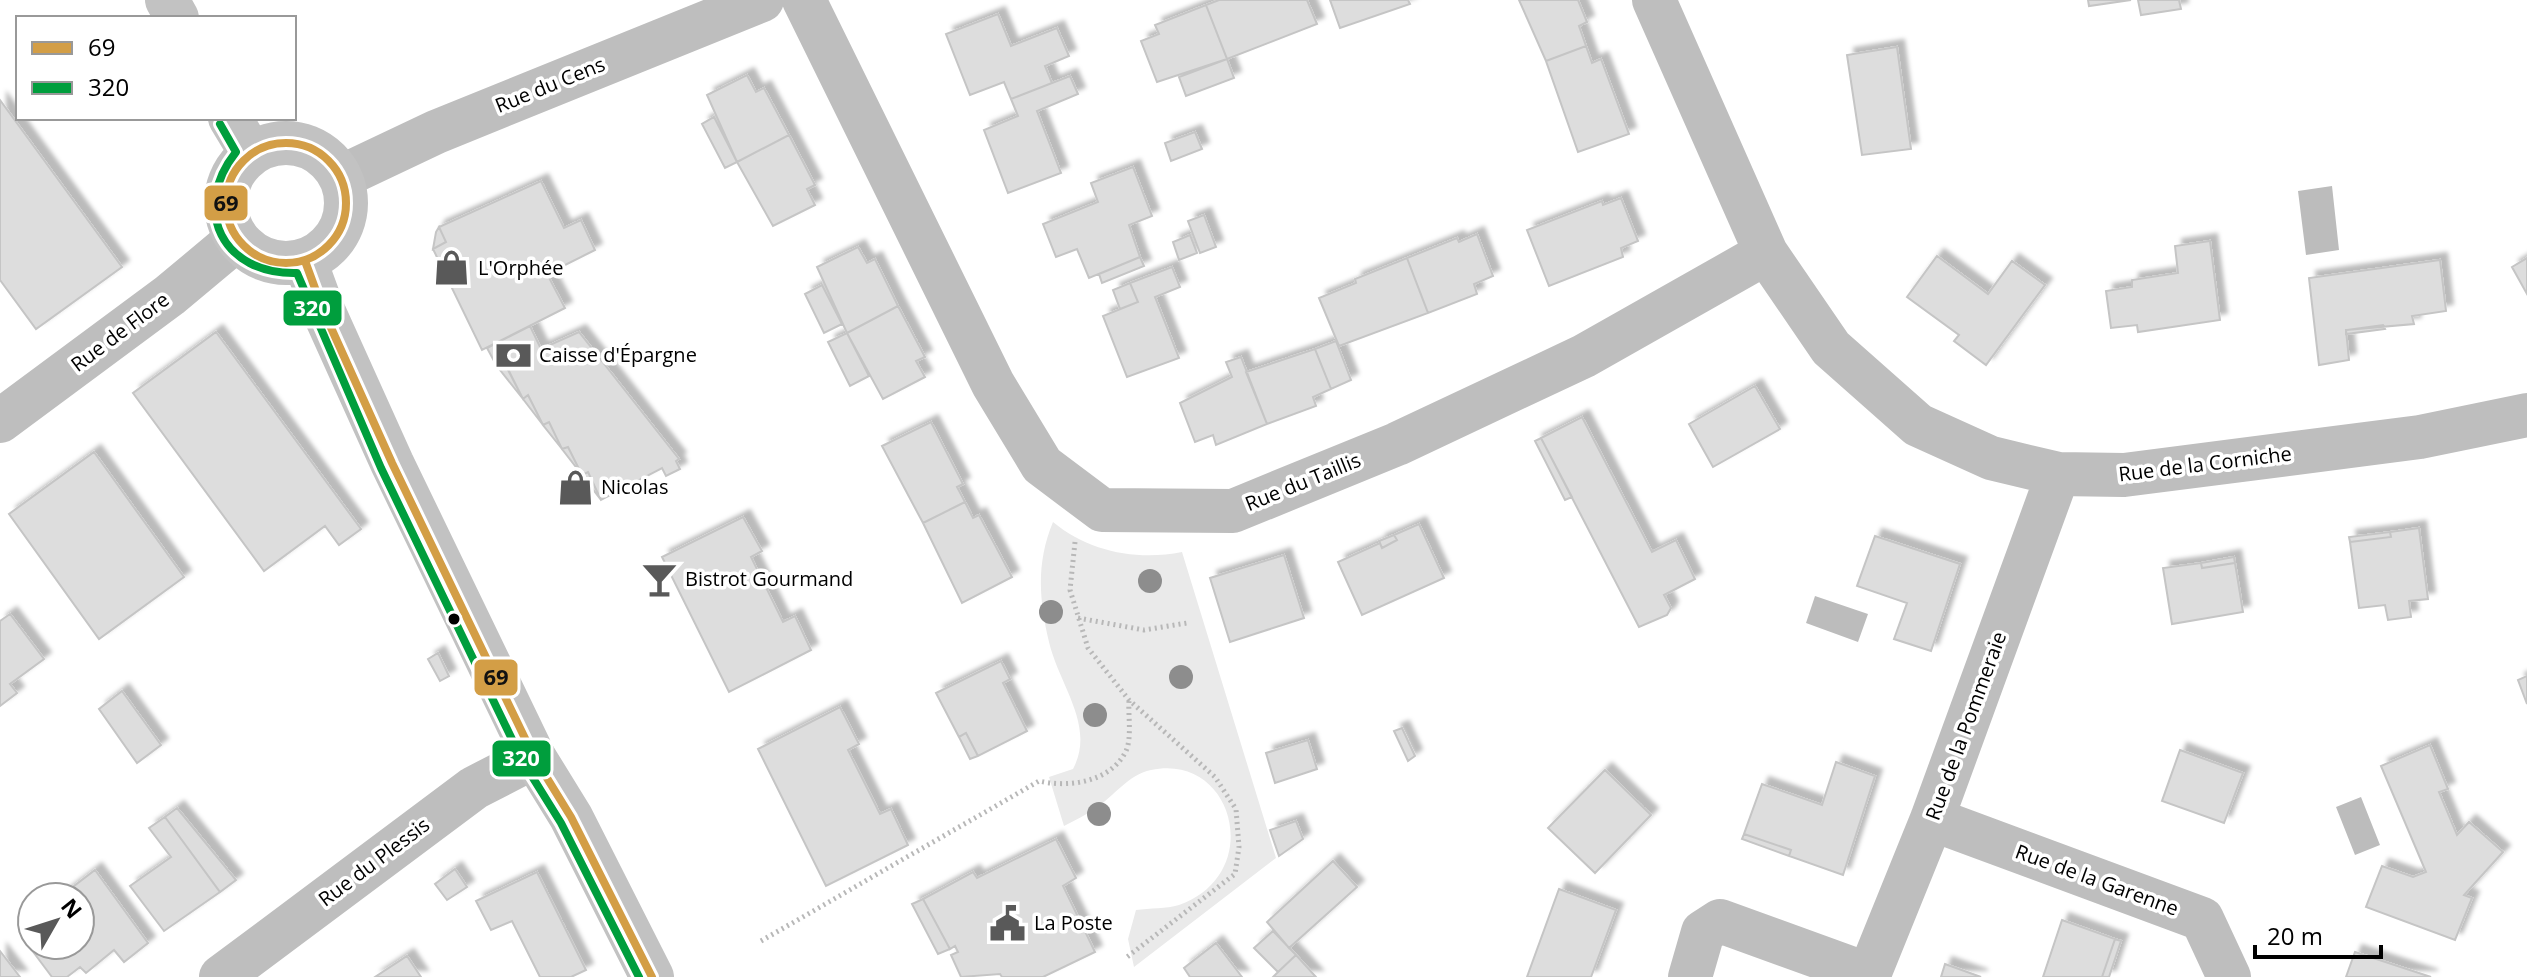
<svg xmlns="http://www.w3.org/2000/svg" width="2527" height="977" font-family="'Open Sans',sans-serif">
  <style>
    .green { fill: #eaeaea }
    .water { fill: #bcbcbc }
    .building { fill: #ddd; stroke: #c5c5c5; stroke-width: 2; filter: url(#shadow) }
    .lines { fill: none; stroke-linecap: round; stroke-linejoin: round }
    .path { stroke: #b8b8b8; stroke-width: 5; stroke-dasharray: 2 4; stroke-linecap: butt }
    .minor { stroke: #bebebe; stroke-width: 44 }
    .secondary { stroke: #c2c2c2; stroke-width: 44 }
    .bus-1-casing { stroke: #fff; stroke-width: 14 }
    .bus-2-casing { stroke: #fff; stroke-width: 14 }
    .bus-1 { stroke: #d39e46; stroke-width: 8 }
    .bus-2 { stroke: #009e3d; stroke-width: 8 }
    .tree { fill: #8d8d8d }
    .bus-dot { fill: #000; stroke: #fff; stroke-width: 3 }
    .labels { text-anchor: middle; stroke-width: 7; stroke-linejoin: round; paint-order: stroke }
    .street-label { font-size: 20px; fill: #000; stroke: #fff }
    .poi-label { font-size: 20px; fill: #000; stroke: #fff; text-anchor: start }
    .line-badge { stroke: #fff; stroke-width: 3 }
    .badge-label { font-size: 22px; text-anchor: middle; font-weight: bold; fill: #fff }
    .pale-badge-label { font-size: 22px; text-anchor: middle; font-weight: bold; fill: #111 }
  </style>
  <defs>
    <filter id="shadow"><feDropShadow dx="7" dy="-7" stdDeviation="2" flood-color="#0004"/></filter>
  </defs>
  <rect width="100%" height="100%" fill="#fff"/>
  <path class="green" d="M1053,522C1089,552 1138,561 1182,552L1276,858L1134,967L1128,939L1136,910C1150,908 1166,909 1179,905C1266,874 1234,752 1151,770C1128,775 1114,796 1096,808C1086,815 1075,820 1064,826L1049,777L1073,769C1096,726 1059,685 1049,642C1039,600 1036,563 1053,522Z"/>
  <path class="water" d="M2332,186L2339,250L2306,255L2298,191Z
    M1815,596L1868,614L1858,642L1806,623Z
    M2361,797L2380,845L2355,855L2336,807Z"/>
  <path class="building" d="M1219,0H1307L1317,24L1227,59L1206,5Z
    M1330,0H1408L1410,4L1340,28Z
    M1519,0H1578L1587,22L1579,26L1586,46L1546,61Z
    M2088,0H2131L2089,6Z
    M2138,0H2179L2181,9L2141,15Z
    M1206,5L1227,59L1157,82L1141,41L1159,34L1155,25Z
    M998,14L1011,46L1057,28L1069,56L1045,66L1052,83L1011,99L1004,82L970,95L946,34Z
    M1586,46L1592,63L1601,59L1629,134L1578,152L1546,61Z
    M1897,47L1911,149L1862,155L1847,55Z
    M1227,59L1234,78L1186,96L1179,77Z
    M747,75L756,92L764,88L789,135L737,162L707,95Z
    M1070,76L1078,94L1037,111L1061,173L1008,193L984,130L1018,116L1011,99Z
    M0,100L122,267L36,329L0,280Z
    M714,117L737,162L725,168L702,124Z
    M1195,132L1202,149L1171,161L1165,143Z
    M789,135L815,185L807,189L815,205L773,226L737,162Z
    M1133,167L1152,216L1129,225L1140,257L1089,278L1077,249L1056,257L1043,224L1098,202L1091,183Z
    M541,181L564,228L581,220L595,250L547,274L565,308L482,350L433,249L446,242L439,227Z
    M1621,198L1638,241L1621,248L1623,257L1549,286L1527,230L1602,201L1603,205Z
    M1204,215L1216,247L1200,253L1188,221Z
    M439,227L446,242L433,249L436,232Z
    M1477,234L1493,276L1474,284L1477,294L1428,313L1407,258L1457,238L1459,242Z
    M1190,235L1197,253L1179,260L1173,242Z
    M2210,241L2220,320L2138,332L2137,325L2111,328L2106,291L2132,287V280L2178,273L2175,246Z
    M858,247L867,263L875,259L898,306L847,333L817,267Z
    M1937,256L1988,294L2012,261L2045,285L1986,365L1954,341L1959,335L1907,297Z
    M1140,257L1144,266L1102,283L1099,274Z
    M1407,258L1428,313L1339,346L1319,298L1356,283L1355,279Z
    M2527,258V294L2512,267Z
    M2440,260L2446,311L2412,316L2414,324L2346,330L2349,360L2319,365L2309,278Z
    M1172,267L1180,287L1155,297L1179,358L1127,377L1103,316L1138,302L1130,283Z
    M1130,283L1138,302L1120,309L1113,290Z
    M822,285L842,324L824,333L805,294Z
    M898,306L925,357L916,361L925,377L883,399L847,333Z
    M2383,325L2385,329L2346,334V330Z
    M530,326L541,349L579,332L679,459L676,461L680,469L666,476L662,468L601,500L588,472L582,475L568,447L562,449L549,422L543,425L528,395L523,399L502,357L494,361L487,348Z
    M216,332L361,529L339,545L325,526L264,571L133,393Z
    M847,333L869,376L850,386L828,342Z
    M1336,341L1351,380L1331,389L1315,349Z
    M1315,349L1331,389L1313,397L1316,406L1267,424L1246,372Z
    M1241,357L1267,424L1216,445L1213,435L1195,442L1180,403L1232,377L1226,362Z
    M506,366L523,399L500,370Z
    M1755,386L1780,429L1713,467L1689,424Z
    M528,395L543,425L523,399Z
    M1582,417L1652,552L1676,540L1695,579L1664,595L1671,608L1667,615L1639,627L1541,438Z
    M549,422L562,449L543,425Z
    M931,422L963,484L957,487L965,502L923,523L882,446Z
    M1541,438L1572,497L1565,500L1535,441Z
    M568,447L582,475L562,449Z
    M94,452L184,577L99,639L9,514Z
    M588,472L601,500L582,475Z
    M965,502L973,518L979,515L1012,577L962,603L923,523Z
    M743,517L762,551L751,557L783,622L795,616L811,650L729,692L662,557Z
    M1419,524L1444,578L1362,615L1338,562L1380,543L1382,548L1397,540L1394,535Z
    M2419,528L2428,599L2409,601L2411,617L2388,620L2385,605L2359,608L2350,542L2391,537L2390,532Z
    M2390,532L2391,537L2350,542L2349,537Z
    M1394,535L1397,540L1382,548L1379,541Z
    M1875,536L1960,564L1931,651L1894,639L1907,603L1857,586Z
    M1284,555L1304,618L1230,642L1210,578Z
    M2234,557L2235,563L2202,568L2201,563Z
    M2201,563L2202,568L2235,563L2243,612L2172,624L2163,568Z
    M10,614L44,659L10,684L17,693L0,706V621Z
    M438,653L449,676L440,681L428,659Z
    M1001,661L1010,679L1003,683L1027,731L978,756L966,733L959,737L936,693Z
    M2527,676V704L2518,680Z
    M122,691L161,745L137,763L99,709Z
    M840,707L859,744L848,750L880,814L891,809L908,845L826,886L758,749Z
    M1402,728L1415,756L1408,761L1394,731Z
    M966,733L978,756L970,759L959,737Z
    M1308,740L1317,769L1275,783L1266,753Z
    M2430,745L2448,789L2439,792L2457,835L2469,822L2503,852L2464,895L2472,898L2455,940L2366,907L2382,866L2413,877L2426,872L2381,766Z
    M2180,750L2243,773L2224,823L2162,801Z
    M1836,762L1875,776L1843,875L1789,856L1791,850L1744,834L1762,784L1822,805Z
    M1605,770L1651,815L1595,873L1548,828Z
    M177,808L236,880L220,892L165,817Z
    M165,817L220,892L164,931L130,886L171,857L149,828Z
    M1296,821L1303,839L1279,856L1270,830Z
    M1744,834L1791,850L1789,856L1742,839Z
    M1056,839L1076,878L1063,886L1095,952L1043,977H1002L1000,974L961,977L951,955L958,952L955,946L950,949L923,899L973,872L977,878Z
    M1333,861L1357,887L1289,948L1267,922Z
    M455,869L467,887L447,900L435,884Z
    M95,870L148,943L124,962L114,950L86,973L80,967L67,977H52L31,949L36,945H80V897L61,896Z
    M537,872L586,970L571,977H540L512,921L491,930L476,901Z
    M1559,889L1616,910L1591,977H1527Z
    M923,899L950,949L938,954L912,904Z
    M2062,920L2115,939L2102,977H2043Z
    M1273,931L1296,955L1278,972L1254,948Z
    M2115,939L2121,941L2109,977H2102Z
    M1216,943L1242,977H1190L1184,968Z
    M0,951L20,977H0Z
    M2355,952L2431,977H2346Z
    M1296,955L1316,977H1273L1278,972Z
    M407,956L421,977H375Z
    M1945,964L1981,977H1941Z"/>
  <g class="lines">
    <path class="path" d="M1075,542L1070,590L1088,648L1129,700L1215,777L1236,809L1239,847L1235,874L1127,957
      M1078,618L1144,630L1187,623
      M761,941L1039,781C1069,788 1111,782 1126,751C1132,738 1128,715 1129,701"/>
    <path class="minor" d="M804,0L993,384L1042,465L1102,510L1233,511L1397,444L1584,356L1766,253
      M1654,0L1766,253L1831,348L1918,425L1991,458L2058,474L2124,475L2420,437L2527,415
      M341,177L436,132L762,0
      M0,421L170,295L237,239
      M1932,819L2202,919L2229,977
      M221,977L474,788L534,757
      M1690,977L1703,932L1720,921L1869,975
      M1868,977L1932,819L2058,474"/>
    <path class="secondary" d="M167,0L177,18
      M230,118L251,153
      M226 203a60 60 0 1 1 120 0a60 60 0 1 1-120 0Z
      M305,261L323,310L392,463L534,757L571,817L652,977"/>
    <defs>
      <path id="bus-1" d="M226 203a60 60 0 1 1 120 0a60 60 0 1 1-120 0Z
        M305,261L323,310L392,463L534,757L571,817L652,977"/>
      <path id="bus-2" d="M220,124L236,152C190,210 223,275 297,273L381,468L523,762L561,823L639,977"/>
    </defs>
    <use href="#bus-1" class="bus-1-casing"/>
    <use href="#bus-2" class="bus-2-casing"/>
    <use href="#bus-1" class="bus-1"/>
    <use href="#bus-2" class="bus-2"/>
  </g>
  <g class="tree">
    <circle cx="1150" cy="581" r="12"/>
    <circle cx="1051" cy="612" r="12"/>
    <circle cx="1181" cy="677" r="12"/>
    <circle cx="1095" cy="715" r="12"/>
    <circle cx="1099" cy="814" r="12"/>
  </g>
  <defs>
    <symbol id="shop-bare" viewBox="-9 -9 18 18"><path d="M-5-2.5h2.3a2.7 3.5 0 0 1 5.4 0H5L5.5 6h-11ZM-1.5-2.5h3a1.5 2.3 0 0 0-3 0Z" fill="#595959" stroke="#fff" stroke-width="2.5" paint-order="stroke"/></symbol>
    <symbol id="bank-bare" viewBox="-9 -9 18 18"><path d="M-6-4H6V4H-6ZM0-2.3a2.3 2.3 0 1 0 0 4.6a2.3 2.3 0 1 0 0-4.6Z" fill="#595959" stroke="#fff" stroke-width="2.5" paint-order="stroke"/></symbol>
    <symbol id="bar-bare" viewBox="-9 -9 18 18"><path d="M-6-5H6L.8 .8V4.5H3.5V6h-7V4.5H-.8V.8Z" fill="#595959" stroke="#fff" stroke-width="2.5" paint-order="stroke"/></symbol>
    <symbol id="civic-bare" viewBox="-9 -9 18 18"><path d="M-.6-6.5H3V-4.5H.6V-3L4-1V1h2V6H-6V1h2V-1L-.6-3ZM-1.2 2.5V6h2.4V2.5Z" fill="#595959" stroke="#fff" stroke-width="2.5" paint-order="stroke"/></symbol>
  </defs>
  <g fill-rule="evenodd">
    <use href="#shop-bare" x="426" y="242" width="51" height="51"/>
    <use href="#bank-bare" x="488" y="330" width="51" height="51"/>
    <use href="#shop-bare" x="550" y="462" width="51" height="51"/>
    <use href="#bar-bare" x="634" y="554" width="51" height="51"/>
    <use href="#civic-bare" x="982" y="898" width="51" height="51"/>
  </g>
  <circle class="bus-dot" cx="454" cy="619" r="7"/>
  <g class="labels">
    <g class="street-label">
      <text transform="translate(550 85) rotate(-22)" y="7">Rue du Cens</text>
      <text transform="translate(120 332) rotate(-37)" y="7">Rue de Flore</text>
      <text transform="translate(2205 464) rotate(-7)" y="7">Rue de la Corniche</text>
      <text transform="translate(1303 482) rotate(-22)" y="7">Rue du Taillis</text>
      <text transform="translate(1966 726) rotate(-70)" y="7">Rue de la Pommeraie</text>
      <text transform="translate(374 862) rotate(-37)" y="7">Rue du Plessis</text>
      <text transform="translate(2097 880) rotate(20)" y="7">Rue de la Garenne</text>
    </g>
    <g class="poi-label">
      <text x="478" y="275">L'Orphée</text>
      <text x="539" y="362">Caisse d'Épargne</text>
      <text x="601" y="494">Nicolas</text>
      <text x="685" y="586">Bistrot Gourmand</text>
      <text x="1034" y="930">La Poste</text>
    </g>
  </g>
  <g class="line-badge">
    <rect x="203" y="184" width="46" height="38" rx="8" fill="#d39e46"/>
    <rect x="282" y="289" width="61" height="38" rx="8" fill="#009e3d"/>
    <rect x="473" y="658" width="46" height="39" rx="8" fill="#d39e46"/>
    <rect x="491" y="739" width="61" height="39" rx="8" fill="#009e3d"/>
  </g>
  <g class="badge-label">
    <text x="312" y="316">320</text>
    <text x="521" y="766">320</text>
  </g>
  <g class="pale-badge-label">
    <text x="226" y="211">69</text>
    <text x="496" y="685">69</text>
  </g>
  <rect x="16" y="16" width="280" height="104" fill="#ffffff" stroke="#999999" stroke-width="2"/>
  <rect x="32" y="42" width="40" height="12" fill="#d39e46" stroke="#999999" stroke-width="2"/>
  <text x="88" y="56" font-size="24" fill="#000000">69</text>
  <rect x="32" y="82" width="40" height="12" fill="#009e3d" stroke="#999999" stroke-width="2"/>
  <text x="88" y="96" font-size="24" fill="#000000">320</text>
  <g transform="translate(56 921) rotate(51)"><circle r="38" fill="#ffffff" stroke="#999999" stroke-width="2"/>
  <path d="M0-6L14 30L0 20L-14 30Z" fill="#595959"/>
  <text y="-12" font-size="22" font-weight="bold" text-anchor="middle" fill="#000000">N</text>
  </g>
  <path d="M2255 945v12h126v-12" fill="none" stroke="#000000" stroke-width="4"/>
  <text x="2267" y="945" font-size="24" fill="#000000" stroke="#ffffff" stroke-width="6" paint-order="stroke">20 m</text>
</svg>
